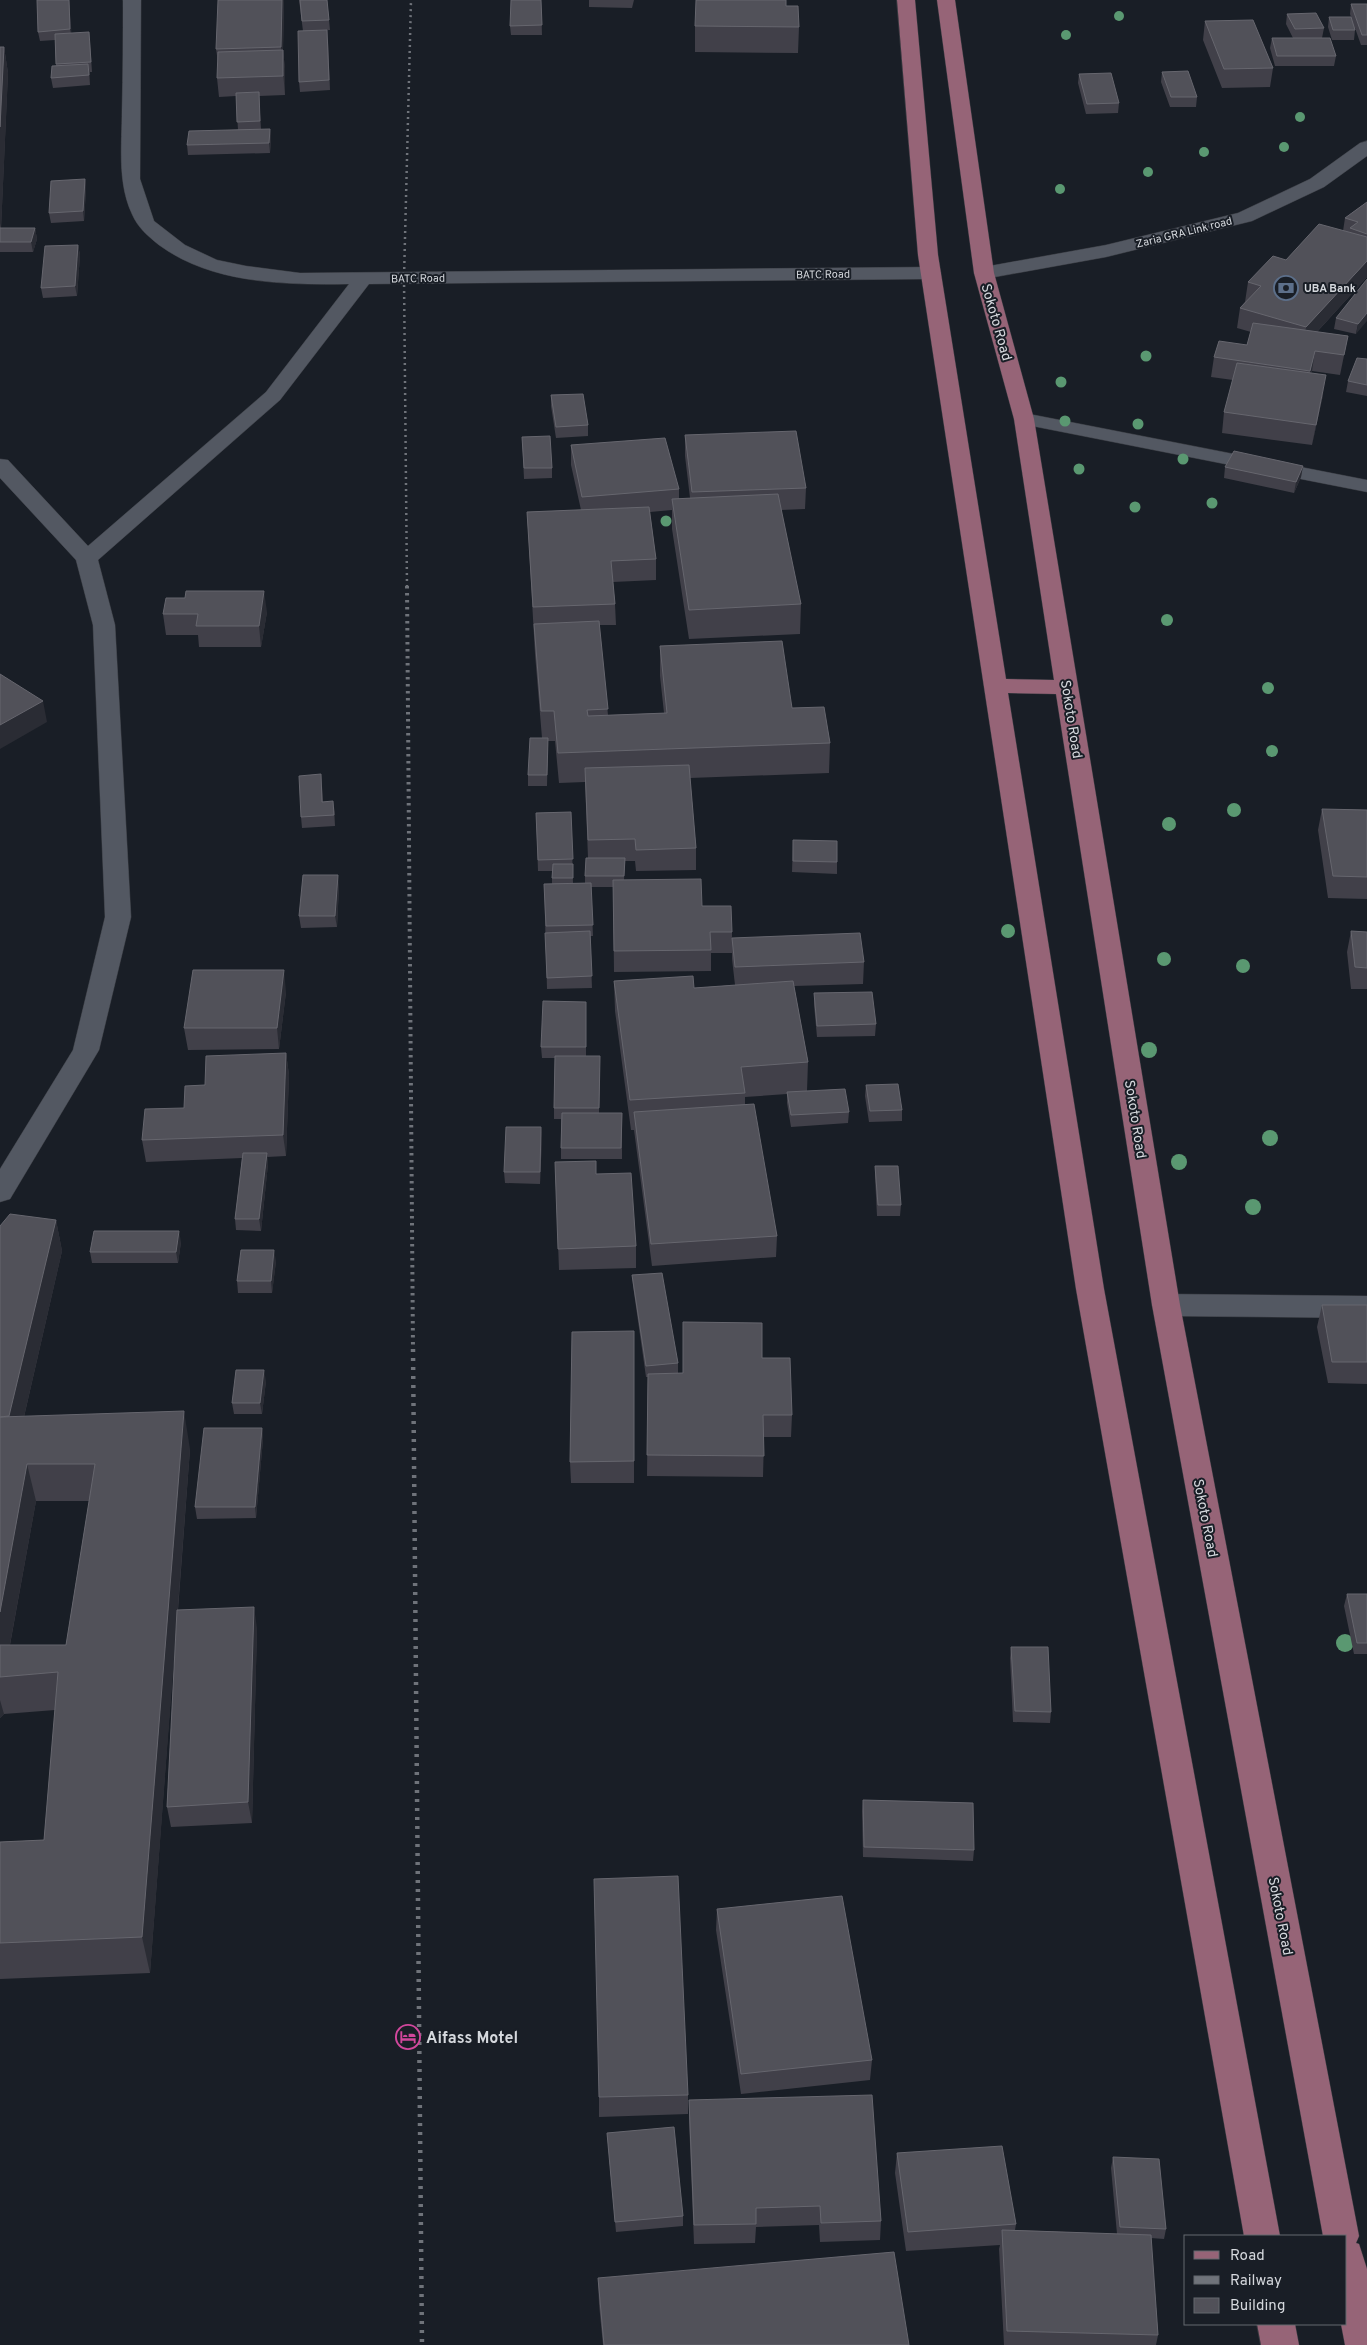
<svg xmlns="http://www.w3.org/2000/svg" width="1367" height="2345" font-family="Overpass,sans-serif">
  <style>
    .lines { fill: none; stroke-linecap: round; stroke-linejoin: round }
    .minor-casing { stroke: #373a40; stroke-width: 1 }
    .major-casing { stroke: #373a40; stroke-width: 1 }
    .minor { fill: #535862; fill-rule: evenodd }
    .major { fill: #966477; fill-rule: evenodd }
    .rail-far2 { stroke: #6f737a; stroke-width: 2.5; stroke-dasharray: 2 4; stroke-linecap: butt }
    .rail-far1 { stroke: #6f737a; stroke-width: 4; stroke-dasharray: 2.5 4.5; stroke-linecap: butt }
    .rail { stroke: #6f737a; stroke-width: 4.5; stroke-dasharray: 3 6; stroke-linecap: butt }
    .tree { fill: #5a9871 }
    .wall { fill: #414049; fill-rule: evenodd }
    .shaded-wall { fill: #2a2c34 }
    .building { fill: #515159; stroke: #66666e }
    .labels { text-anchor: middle; stroke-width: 4; stroke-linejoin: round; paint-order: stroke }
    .far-street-label { font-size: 11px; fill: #d5d8dd; stroke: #191e26 }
    .far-poi-label { font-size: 11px; font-weight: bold; fill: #d5d8dd; stroke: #191e26; text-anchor: start }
    .street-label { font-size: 14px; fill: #d5d8dd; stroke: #191e26 }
    .near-poi-label { font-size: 16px; font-weight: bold; fill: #d5d8dd; stroke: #191e26; text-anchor: start }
  </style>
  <rect width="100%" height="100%" fill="#191e26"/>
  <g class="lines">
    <defs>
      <path id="minor" d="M123,0H141L140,179L154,221L185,245L217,260L246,266L300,273L931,267L938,269L941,273L938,277L931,279L369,284L280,400L98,560L115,625L131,917L99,1050L10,1199L0,1202V1169L73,1050L105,917L93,625L76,560L0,478V459L8,460L88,546L266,392L349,284C285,285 212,284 159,245C148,236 138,228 132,214C117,182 122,145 122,110C123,73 123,37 123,0Z
        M1367,141V156L1324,187L1252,221L1106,257L984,279L977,277L974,273L977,269L984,267L1106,245L1238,213L1310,179L1360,143Z
        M1024,413L1367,480V492L1017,423L1014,419L1017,415Z
        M1166,1294L1367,1296V1318L1166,1316L1156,1312L1152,1305L1156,1298Z"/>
      <path id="major" d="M897,0H915L938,255L1006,679L1054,680L1014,419L974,273L937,0H955L994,273L1034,419L1180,1305L1359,2236L1356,2243L1359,2244L1367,2269V2345H1345L1341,2324H1346V2236H1323L1152,1305L1056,694L1008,693L1104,1289L1280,2236H1244L1076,1289L918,255Z
        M1257,2324H1295L1299,2345H1261Z"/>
    </defs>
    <use href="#minor" class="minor-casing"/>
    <use href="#major" class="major-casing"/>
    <use href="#minor" class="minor"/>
    <use href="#major" class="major"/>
    <path class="rail-far2" d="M407,587L404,278L411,0"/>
    <path class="rail-far1" d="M407,586L413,1351"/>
    <path class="rail" d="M413,1349L422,2345"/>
  </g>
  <g class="tree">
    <circle cx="1119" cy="16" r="5"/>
    <circle cx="1066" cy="35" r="5"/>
    <circle cx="1300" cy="117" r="5"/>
    <circle cx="1284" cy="147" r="5"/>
    <circle cx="1204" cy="152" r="5"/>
    <circle cx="1148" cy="172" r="5"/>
    <circle cx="1060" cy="189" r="5"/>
    <circle cx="1146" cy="356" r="5.5"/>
    <circle cx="1061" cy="382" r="5.5"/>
    <circle cx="1065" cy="421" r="5.5"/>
    <circle cx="1138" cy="424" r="5.5"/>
    <circle cx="1183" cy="459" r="5.5"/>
    <circle cx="1079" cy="469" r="5.5"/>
    <circle cx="1212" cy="503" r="5.5"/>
    <circle cx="1135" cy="507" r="5.5"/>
    <circle cx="666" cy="521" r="5.5"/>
    <circle cx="1167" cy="620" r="6"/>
    <circle cx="1268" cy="688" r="6"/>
    <circle cx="1272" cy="751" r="6"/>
    <circle cx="1234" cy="810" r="7"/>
    <circle cx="1169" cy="824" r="7"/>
    <circle cx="1008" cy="931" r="7"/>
    <circle cx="1164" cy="959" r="7"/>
    <circle cx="1243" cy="966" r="7"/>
    <circle cx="1149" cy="1050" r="8"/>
    <circle cx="1270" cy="1138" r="8"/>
    <circle cx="1179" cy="1162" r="8"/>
    <circle cx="1253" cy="1207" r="8"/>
    <circle cx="1345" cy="1643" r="9"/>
  </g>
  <path class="wall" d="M37,0H69L71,33L90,42L92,72H90V85L53,88L51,78L56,66L55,40L40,41L38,32Z
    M284,0L283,50L285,69V95L259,96L261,129H270L271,139L270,153L188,155L187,145L238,130L236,96L219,97L217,78L218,62L216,49Z
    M299,0H327L330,30L313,31L328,40L330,90L300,92L299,82L303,31Z
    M541,0L542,35H511L510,26Z
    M589,0H634L632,8L589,7Z
    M1351,4H1367V45H1361L1355,28V30L1354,40H1332L1328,27L1329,17H1351L1350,14Z
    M786,6L799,27L798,53L695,52V26Z
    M1287,14L1324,28L1322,38H1310L1336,56L1334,66H1275L1270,48L1272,38H1293L1286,24Z
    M1205,21L1273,68L1270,87L1222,88L1203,40Z
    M0,47H4L8,73L1,228H35L37,239L33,252H0Z
    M1162,72L1197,97L1196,107H1170L1161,82Z
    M1079,74L1119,103L1118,113L1086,114L1078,83Z
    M85,179L86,189L84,221L51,223L49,213Z
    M1367,202V277L1317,332L1348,336L1340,375L1312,371L1311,373L1323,395L1312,445L1222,433L1224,412L1233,380L1211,377L1214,357L1247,345L1251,332L1237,328L1240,308L1245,302L1248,282L1286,260L1343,231L1345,218Z
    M78,245L80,255L77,296L43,298L41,288Z
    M1367,279L1356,334L1334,329L1336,318Z
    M1367,359V396L1346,392L1348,381Z
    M551,395L588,425V436L556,438L551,406Z
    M685,435L806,488L805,509L781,510L801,604L800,634L689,639L672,529V510L650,512L656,559V580L613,582L615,604L616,625H599L608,715L664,713L660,676V646L792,708L830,743L829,773L690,778L696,848V870L636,871L635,861H625L624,880L702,906L732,932V953H711V971L614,972L613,887H591L593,936H590L592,988L547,989L544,884H552V871H538L536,813L571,812L573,883H585V876L588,858L585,782L559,783L555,741H548L547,786H528V775L542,738L535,654L527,512L581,510L571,465V445L679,489V499L690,498L685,456Z
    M522,437L552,468V478L524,479Z
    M1303,466L1301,477L1294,493L1224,478L1225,467Z
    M267,612L261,647H199L198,635H166L163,614Z
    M322,786L323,802L335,812V826L302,828L301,817Z
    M1322,809L1367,810V899L1328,898L1318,830Z
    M793,840L837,862V874L792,872Z
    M339,886L337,927L301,928L299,916Z
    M1351,931L1367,932V989H1351L1347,952Z
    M732,938L864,962L863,984L794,986L808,1062L807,1091L849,1112L848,1123L791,1127L787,1103V1094L745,1097V1105L777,1236L776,1257L652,1266L634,1130H631L615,1011L614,981L694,988L735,985L732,959Z
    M286,992L279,1049L188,1050L184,1028Z
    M814,993L876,1024L875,1036L817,1037L814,1005Z
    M586,1002V1056L600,1068L599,1113H622V1159H561V1119H554V1108L555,1058H542L541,1047Z
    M286,1053L289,1075L286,1156L267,1157L268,1164L261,1231L236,1230L235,1219L242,1158L146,1162L142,1140L184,1108L205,1085Z
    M866,1085L902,1110V1121L869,1122L865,1096Z
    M541,1127L542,1138L540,1184L505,1183L504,1172Z
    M555,1162L596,1174L636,1246V1268L559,1270Z
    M875,1166L901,1205L900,1216H877L875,1177Z
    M56,1220L62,1251L24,1417L190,1449L178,1610L257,1628L252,1823L171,1827L167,1807L176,1628L150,1973L0,1979V1842L44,1840L55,1710L4,1714L0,1718V1226ZM36,1501H89L66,1645H10Z
    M181,1242L178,1263H92L90,1252Z
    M276,1261L272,1293H238L237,1281Z
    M632,1275L678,1363V1373H683L762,1358L792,1415L791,1437H764L763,1477L647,1476L648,1377H646L633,1286Z
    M1322,1305H1367V1384L1328,1383L1317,1327Z
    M634,1331V1483H571L570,1462Z
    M266,1381L262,1414H234L232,1403Z
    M262,1428L263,1439L256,1518L197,1519L195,1507Z
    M1347,1594H1367V1654H1354L1344,1606Z
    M1011,1647L1051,1712L1050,1723L1013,1722L1010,1658Z
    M863,1800L974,1850L973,1861L863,1857L862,1811Z
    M717,1909L872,2060L870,2080L741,2094L716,1930Z
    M688,2095V2114L599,2117V2097Z
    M689,2100L881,2221L880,2240L820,2242L819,2225L756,2227L755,2243L694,2244L689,2120Z
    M607,2133L683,2216V2226L616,2232Z
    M897,2153L1016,2224L1015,2230L1117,2234L1111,2168L1113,2157L1166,2229L1164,2239L1151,2238L1158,2335L1156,2345H1004L999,2249L1000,2245L906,2251L895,2173Z
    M598,2278L909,2345H603L599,2304Z"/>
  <path class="shaded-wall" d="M69,0L72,39L70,29Z
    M282,0H284L283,50L285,69V95L281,47Z
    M4,47L8,73L1,229L0,223V127Z
    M88,64L90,74V85L89,75Z
    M270,129L271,139L270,153L269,143Z
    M85,179L86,189L84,221L83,211Z
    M35,228L37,239L33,252L31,242Z
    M78,245L80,255L77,296L75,286Z
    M1367,261V277L1303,347L1306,327Z
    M1367,313V321L1356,334L1358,324Z
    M1315,351L1312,371L1306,391L1310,371Z
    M1326,375L1323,395L1312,445Z
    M1303,466L1301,477L1294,493L1296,482Z
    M264,591L267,612L261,647L259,626Z
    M43,701L47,722L0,749V725Z
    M333,801L335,812V826L334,815Z
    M338,875L339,886L337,927L335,916Z
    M284,970L286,992L279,1049L277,1028Z
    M286,1053L289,1075L286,1156L283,1135Z
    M541,1127L542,1138L540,1184V1172Z
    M267,1153L268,1164L261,1231L259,1219Z
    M56,1220L62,1251L17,1447L9,1416Z
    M179,1231L181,1242L178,1263L176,1252Z
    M274,1250L276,1261L272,1293L271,1281Z
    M264,1370L266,1381L262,1414L260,1403Z
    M184,1411L190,1449L150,1973L142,1937Z
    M262,1428L263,1439L256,1518L255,1507Z
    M27,1464L36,1501L4,1677L0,1668V1612Z
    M254,1607L257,1628L252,1823L248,1802Z
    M0,1700L4,1714L0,1718Z"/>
  <path class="building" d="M37,0H69L70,29L38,32Z
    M218,0H282L281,47L216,49Z
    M300,0H327L329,20L302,21Z
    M511,0H541L542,25L510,26Z
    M696,0H786V6H798L799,27L695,26Z
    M1351,4H1367V35H1362Z
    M1316,13L1324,28L1295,29L1287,14Z
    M1329,17H1351L1355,30H1333Z
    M1253,20L1273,68L1224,69L1205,21Z
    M327,30L329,80L299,82L298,31Z
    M89,32L91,62L56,64L55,34Z
    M1272,38H1330L1336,56H1277Z
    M0,47H4L0,127Z
    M283,50V76L217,78L218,52Z
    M88,64L89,75L51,78L52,66Z
    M1188,71L1197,97H1171L1162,72Z
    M1111,73L1119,103L1087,104L1079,74Z
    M259,92L260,121L237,122L236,93Z
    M270,129L269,143L187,145L189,131Z
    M85,179L83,211L49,213L51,181Z
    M1367,202V234L1350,228L1358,222L1345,218Z
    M1319,224L1367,237V261L1306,327L1240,308L1261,286L1248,282L1273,256L1286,260Z
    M0,228H35L31,242H0Z
    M78,245L75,286L41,288L45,246Z
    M1367,279V313L1358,324L1336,318Z
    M1253,323L1348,336L1344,355L1315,351L1310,371L1214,357L1219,341L1247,345Z
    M1357,358L1367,359V385L1348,381Z
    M1237,363L1326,375L1316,425L1224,412Z
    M583,394L588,425L556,427L551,395Z
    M796,431L806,488L692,492L685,435Z
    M550,436L552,468H524L522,437Z
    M665,438L679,489L582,497L571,445Z
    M1234,451L1303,466L1296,482L1225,467Z
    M778,494L801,604L689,610L672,499Z
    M649,507L656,559L611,561L615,604L533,607L527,512Z
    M186,591H264L259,626H196L198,614H163L166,598H185Z
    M599,621L608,709L587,710L588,716L667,713L660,646L782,641L792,708L824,707L830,743L558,753L554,711H541L534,624Z
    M0,674L43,701L0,725Z
    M530,738H548L547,775H528Z
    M689,765L696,848L636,850L635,839L588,840L585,768Z
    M321,774L322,802L333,801L334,815L301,817L299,776Z
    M1322,809L1367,810V877L1333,876Z
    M571,812L573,859L538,860L536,813Z
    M793,840L837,841V862L793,861Z
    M586,858H625L624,876H585Z
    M553,864H573V878H552Z
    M303,875H338L335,916H299Z
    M701,879L702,906H731L732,932H710L711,950L614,951L613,880Z
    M591,883L593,925L546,926L544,884Z
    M590,931L592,976L547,978L545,933Z
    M1351,931L1367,932V968L1355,967Z
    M860,933L864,962L735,967L732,938Z
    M193,970H284L277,1028H184Z
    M693,976L694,988L793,981L808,1062L741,1067L745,1093L630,1100L614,981Z
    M872,992L876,1024L817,1026L814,993Z
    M543,1001L586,1002V1047H541Z
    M286,1053L283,1135L142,1140L145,1109L184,1108L185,1086L205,1085L206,1056Z
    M555,1056H600L599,1108H554Z
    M898,1084L902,1110L870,1111L866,1085Z
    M845,1089L849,1112L791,1115L787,1092Z
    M754,1104L777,1236L651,1244L634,1112Z
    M562,1113H622L621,1148H561Z
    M506,1127H541L540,1172H504Z
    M243,1153H267L259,1219H235Z
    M596,1161V1174L631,1173L636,1246L558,1249L555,1162Z
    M875,1166H898L901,1205H878Z
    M10,1214L56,1220L9,1416L0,1417V1226Z
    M94,1231H179L176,1252H90Z
    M241,1250H274L271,1281H237Z
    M662,1273L678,1363L646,1366L632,1275Z
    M1322,1305H1367V1362H1332Z
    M683,1322L762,1323V1358H790L792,1415H763L764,1456L647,1455L648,1374L683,1373Z
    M634,1331V1461L570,1462L572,1332Z
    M236,1370H264L260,1403H232Z
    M184,1411L142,1937L0,1943V1842L44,1840L58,1672L0,1677V1645H66L95,1464H27L0,1612V1417Z
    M204,1428H262L255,1507H195Z
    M1347,1594H1367V1643H1357Z
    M254,1607L248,1802L167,1807L177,1610Z
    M1011,1647H1048L1051,1712L1015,1711Z
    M863,1800L973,1803L974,1850L864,1847Z
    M678,1876L688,2095L599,2097L594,1879Z
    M842,1896L872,2060L741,2074L717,1909Z
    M872,2095L881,2221L821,2223L820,2206L756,2208V2224L694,2225L689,2100Z
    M674,2127L683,2216L615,2222L607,2133Z
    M1002,2146L1016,2224L908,2232L897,2153Z
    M1113,2157L1159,2159L1166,2229L1120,2227Z
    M1002,2230L1151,2235L1158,2335L1007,2331Z
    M894,2252L909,2345H604L598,2278Z"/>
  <defs>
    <symbol id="bank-ring" viewBox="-11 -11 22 22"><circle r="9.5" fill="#191e26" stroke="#5c6f8a" stroke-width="1.5"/><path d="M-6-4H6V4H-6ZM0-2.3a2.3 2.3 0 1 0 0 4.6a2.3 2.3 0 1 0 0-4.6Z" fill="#5c6f8a"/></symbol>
    <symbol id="hotel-ring" viewBox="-11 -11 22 22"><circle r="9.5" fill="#191e26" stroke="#d1479c" stroke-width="1.5"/><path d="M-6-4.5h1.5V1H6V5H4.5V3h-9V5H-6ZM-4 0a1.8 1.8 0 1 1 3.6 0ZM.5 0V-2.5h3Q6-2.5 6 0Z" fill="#d1479c"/></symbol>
  </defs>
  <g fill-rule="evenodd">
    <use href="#bank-ring" x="1272" y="274" width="28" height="28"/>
    <use href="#hotel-ring" x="394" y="2023" width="28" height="28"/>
  </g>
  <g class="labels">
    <g class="far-street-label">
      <text transform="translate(1184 232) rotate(-14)" y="4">Zaria GRA Link road</text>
      <text transform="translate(823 274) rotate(-1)" y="4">BATC Road</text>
      <text transform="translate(418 278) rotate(-1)" y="4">BATC Road</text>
    </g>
    <g class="far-poi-label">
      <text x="1304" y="292">UBA Bank</text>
    </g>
    <g class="street-label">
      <text transform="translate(997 322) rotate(74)" y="5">Sokoto Road</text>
      <text transform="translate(1072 719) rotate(81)" y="5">Sokoto Road</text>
      <text transform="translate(1136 1119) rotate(81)" y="5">Sokoto Road</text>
      <text transform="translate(1206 1518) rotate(79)" y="5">Sokoto Road</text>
      <text transform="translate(1281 1916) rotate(79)" y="5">Sokoto Road</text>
    </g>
    <g class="near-poi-label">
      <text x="426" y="2043">Aifass Motel</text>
    </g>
  </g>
  <rect x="1184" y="2235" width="162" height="90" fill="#191e26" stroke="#64686f"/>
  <rect x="1194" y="2251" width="25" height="8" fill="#966477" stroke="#64686f"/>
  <text x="1230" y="2260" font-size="15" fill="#d5d8dd">Road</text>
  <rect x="1194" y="2276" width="25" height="8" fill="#6f737a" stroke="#64686f"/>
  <text x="1230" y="2285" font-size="15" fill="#d5d8dd">Railway</text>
  <rect x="1194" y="2298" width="25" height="15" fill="#515159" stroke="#64686f"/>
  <text x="1230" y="2310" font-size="15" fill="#d5d8dd">Building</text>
</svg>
